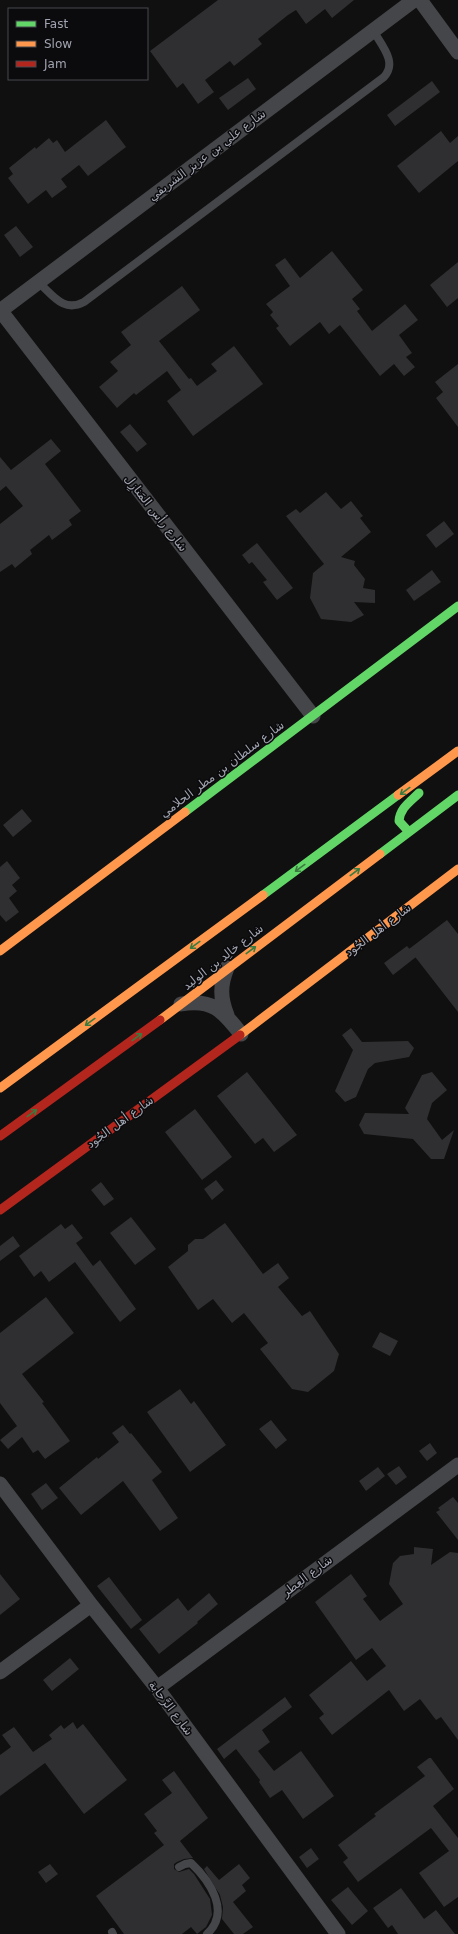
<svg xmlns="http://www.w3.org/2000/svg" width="458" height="1934" font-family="'DejaVu Sans',Vazirmatn,sans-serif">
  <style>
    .building { fill: #2f2f31 }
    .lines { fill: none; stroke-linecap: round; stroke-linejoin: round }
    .lane { stroke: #454649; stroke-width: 8 }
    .street { stroke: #454649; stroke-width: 15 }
    .fast { stroke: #63d668; stroke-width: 9 }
    .slow { stroke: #ff974d; stroke-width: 9 }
    .jam { stroke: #b3261e; stroke-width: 9 }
    .oneway { stroke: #3b7a3f }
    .labels { text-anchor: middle; stroke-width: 3; stroke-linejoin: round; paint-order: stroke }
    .street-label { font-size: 12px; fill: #a1a5b1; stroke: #0b0a0c }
  </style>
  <rect width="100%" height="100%" fill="#101010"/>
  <path class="building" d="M218,0H354L332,18L325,9L306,24L296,10L288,15L258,39L262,44L234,66L230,61L205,80L214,92L198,104L183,83L177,88L150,51Z
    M248,78L256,89L228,110L219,98Z
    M432,81L440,92L395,126L387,115Z
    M106,120L126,147L88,176L79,165L61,179L67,187L52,198L46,190L28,204L8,178L13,174L9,168L35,147L36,149L49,138L53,143L57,140L65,152Z
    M441,131L450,143L458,136V161L419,193L397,166Z
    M16,226L33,247L20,257L4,235Z
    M332,251L363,290L352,299L360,309L357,311L372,331L405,304L418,320L399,335L412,353L406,357L415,367L404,376L394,364L380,376L340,325L329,334L320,322L290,346L276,328L279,326L270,315L273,312L266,304L290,286L275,265L285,258L300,278Z
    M458,262V298L447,307L430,285Z
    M182,286L200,310L159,341L189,379L191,378L197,386L217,371L211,364L234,346L263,384L193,436L167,401L181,390L167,371L136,395L134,393L117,408L99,387L118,371L110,362L131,345L121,332Z
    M458,364V427L436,398L443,392L435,382Z
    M130,424L147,444L137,452L120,432Z
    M51,439L61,451L45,464L81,511L69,520L72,525L52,540L49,535L30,550L32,554L15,568L12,564L0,572V524L23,506L6,486L0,491V457L11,470Z
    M326,492L341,509L351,501L363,516L360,518L371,532L341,557L355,561L354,565L365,579L363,588L375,590V603L354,602L364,615L351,622L321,619L310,598L313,573L324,564L286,516L296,509L300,513Z
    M444,521L454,534L436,548L426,535Z
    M257,543L293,588L277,600L263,582L267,580L252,562L249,564L242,555Z
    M432,570L441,582L414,601L406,590Z
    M22,809L32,821L13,837L3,825Z
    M7,861L20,878L12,885L17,891L9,898L19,912L6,922L0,915V867Z
    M447,920L458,934V1012L409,949Z
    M407,946L416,957L393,975L384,963Z
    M351,1028L362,1042L408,1041L414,1048L409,1057L375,1063L368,1069L356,1097L345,1102L335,1091L353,1050L342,1035Z
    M247,1072L297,1135L274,1152L263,1138L255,1144L217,1096Z
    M432,1072L447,1090L432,1103L427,1119L442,1140L454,1130L444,1159H431L413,1139L364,1134L359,1125L365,1113L409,1114L405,1108L422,1075Z
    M195,1109L232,1157L202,1180L165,1132Z
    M216,1180L224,1190L212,1200L204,1189Z
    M101,1182L114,1199L104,1206L91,1190Z
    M131,1217L156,1249L135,1265L110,1233Z
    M225,1223L263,1274L278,1263L289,1278L278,1287L302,1316L310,1311L339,1354L334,1371L308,1392L292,1389L260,1349L268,1343L244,1313L232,1323L213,1299L198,1310L168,1267L188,1251V1245L195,1239H203Z
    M61,1224L65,1229L72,1224L83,1238L76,1243L93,1266L100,1260L136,1309L120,1322L75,1262L49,1282L41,1271L34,1277L19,1256Z
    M13,1236L20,1246L0,1261V1246Z
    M46,1297L74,1333L22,1374L44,1402L42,1403L70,1441L45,1459L38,1450L33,1453L22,1437L8,1449L0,1440L17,1426L0,1403V1333Z
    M380,1332L398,1341L390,1356L372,1347Z
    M180,1389L191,1404L194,1401L226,1445L190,1472L147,1412Z
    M271,1420L287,1440L276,1449L259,1429Z
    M123,1425L130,1434L131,1433L162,1472L152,1480L178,1518L160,1531L123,1481L81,1515L59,1488L97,1457L98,1459L119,1442L112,1433Z
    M430,1443L437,1453L427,1461L419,1451Z
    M399,1466L407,1477L396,1485L387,1474Z
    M378,1467L385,1476L366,1491L359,1481Z
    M46,1483L58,1498L42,1510L31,1494Z
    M453,1497L458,1503V1540L436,1512L440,1510L438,1508Z
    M414,1547L433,1549L431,1565L450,1552L458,1553V1740L441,1717L436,1720L420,1699L404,1711L389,1690L332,1735L319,1718L324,1714L309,1695L351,1661L367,1681L386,1666L372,1648L356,1660L315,1602L351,1574L367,1596L363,1599L380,1621L403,1604L389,1584L393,1563L400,1556L414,1554Z
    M0,1574L20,1599L0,1615Z
    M109,1577L142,1620L131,1629L97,1586Z
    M209,1593L218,1604L197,1622L198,1623L159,1654L139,1629L178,1598L188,1611Z
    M70,1658L79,1669L52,1691L43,1680Z
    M285,1697L292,1707L262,1730L270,1742L258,1751L274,1771L301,1751L334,1796L303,1819L282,1790L270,1798L259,1782L260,1780L236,1749L224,1759L217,1749Z
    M73,1722L77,1729L83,1724L127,1780L84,1814L45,1763L0,1796V1755L11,1747L2,1735L14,1727L33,1752L52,1739L49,1735L61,1725L64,1729Z
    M429,1758H431L454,1789L433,1806L458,1838V1897L444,1907L419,1873L449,1851L431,1828L358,1882L343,1862L348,1858L338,1845L376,1816L374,1814L425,1776L417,1767Z
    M174,1771L208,1818L180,1841L193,1858L184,1859L177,1862L174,1864V1869L179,1872L189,1869L194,1874L210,1899L212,1915L206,1927L197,1934L191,1927L182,1934H124L96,1896L164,1845L154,1833L157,1831L144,1814L172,1793L162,1780Z
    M311,1848L319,1859L307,1868L299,1857Z
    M50,1864L58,1874L46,1883L38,1872Z
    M239,1864L250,1878L242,1885L246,1891L233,1902L253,1927L243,1934H234L222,1919L223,1907L220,1895L204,1869L207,1866L219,1880Z
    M348,1887L368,1911L352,1925L331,1900Z
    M401,1888L424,1919L436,1910L455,1934H398L392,1925L388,1928L373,1908Z"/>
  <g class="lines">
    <path class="lane" d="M38,282C53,295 63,313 84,302L384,77C398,62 381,45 373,30
      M179,1867L185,1864L191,1863C210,1881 231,1912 207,1934
      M112,1932L113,1934"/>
    <path class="street" d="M420,0L458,52
      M0,310L313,716
      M0,311L414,0
      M181,1004C212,998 223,1011 241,1034
      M227,1015C220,998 220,985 227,968
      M0,1484L91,1605L157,1688L338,1934
      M0,1672L91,1605
      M157,1688L458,1465"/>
    <path class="fast" d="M185,812L458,606
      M409,832L399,821C400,808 410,802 419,793
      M380,854L458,795
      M263,895L398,795"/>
    <path class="slow" d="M398,795L458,751
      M0,951L185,812
      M160,1020L380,854
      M240,1035L458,869
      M0,1088L263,895"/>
    <path class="jam" d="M0,1136L160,1020
      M0,1210L240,1035"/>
  </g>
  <defs><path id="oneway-shaft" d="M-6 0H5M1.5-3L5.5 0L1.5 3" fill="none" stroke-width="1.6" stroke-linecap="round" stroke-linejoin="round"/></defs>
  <g class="oneway">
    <use href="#oneway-shaft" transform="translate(405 791) rotate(144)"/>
    <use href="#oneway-shaft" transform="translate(300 868) rotate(144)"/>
    <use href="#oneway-shaft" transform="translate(355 872) rotate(-37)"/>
    <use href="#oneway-shaft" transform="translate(195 945) rotate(144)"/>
    <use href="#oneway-shaft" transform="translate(251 950) rotate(-37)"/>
    <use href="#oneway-shaft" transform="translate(90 1022) rotate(144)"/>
    <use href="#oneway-shaft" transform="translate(137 1037) rotate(-36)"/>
    <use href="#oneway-shaft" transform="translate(32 1113) rotate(-36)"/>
  </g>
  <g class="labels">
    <g class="street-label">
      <text transform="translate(207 155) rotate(-37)" y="4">شارع علي بن عزيز الشريفي</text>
      <text transform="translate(156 513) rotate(52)" y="4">شارع رأس المَنازِل</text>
      <text transform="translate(222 769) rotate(-37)" y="4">شارع سلطان بن مطر الحلامي</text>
      <text transform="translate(378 930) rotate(-37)" y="4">شارع أهل الجُود</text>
      <text transform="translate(223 957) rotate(-38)" y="4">شارع خالِد بن الوليد</text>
      <text transform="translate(120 1122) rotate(-36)" y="4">شارع أهل الجُود</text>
      <text transform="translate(307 1576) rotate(-37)" y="4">شارع العِطر</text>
      <text transform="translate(171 1708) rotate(53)" y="4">شارع الرَّحابة</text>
    </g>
  </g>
  <rect x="8" y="8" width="140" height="72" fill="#0b0a0c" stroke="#47484e"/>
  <rect x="16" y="21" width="20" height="6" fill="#63d668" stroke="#47484e"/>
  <text x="44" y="28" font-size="12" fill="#a1a5b1">Fast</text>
  <rect x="16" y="41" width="20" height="6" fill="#ff974d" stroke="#47484e"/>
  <text x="44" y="48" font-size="12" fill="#a1a5b1">Slow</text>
  <rect x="16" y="61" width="20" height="6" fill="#b3261e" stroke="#47484e"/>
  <text x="44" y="68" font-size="12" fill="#a1a5b1">Jam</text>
</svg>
